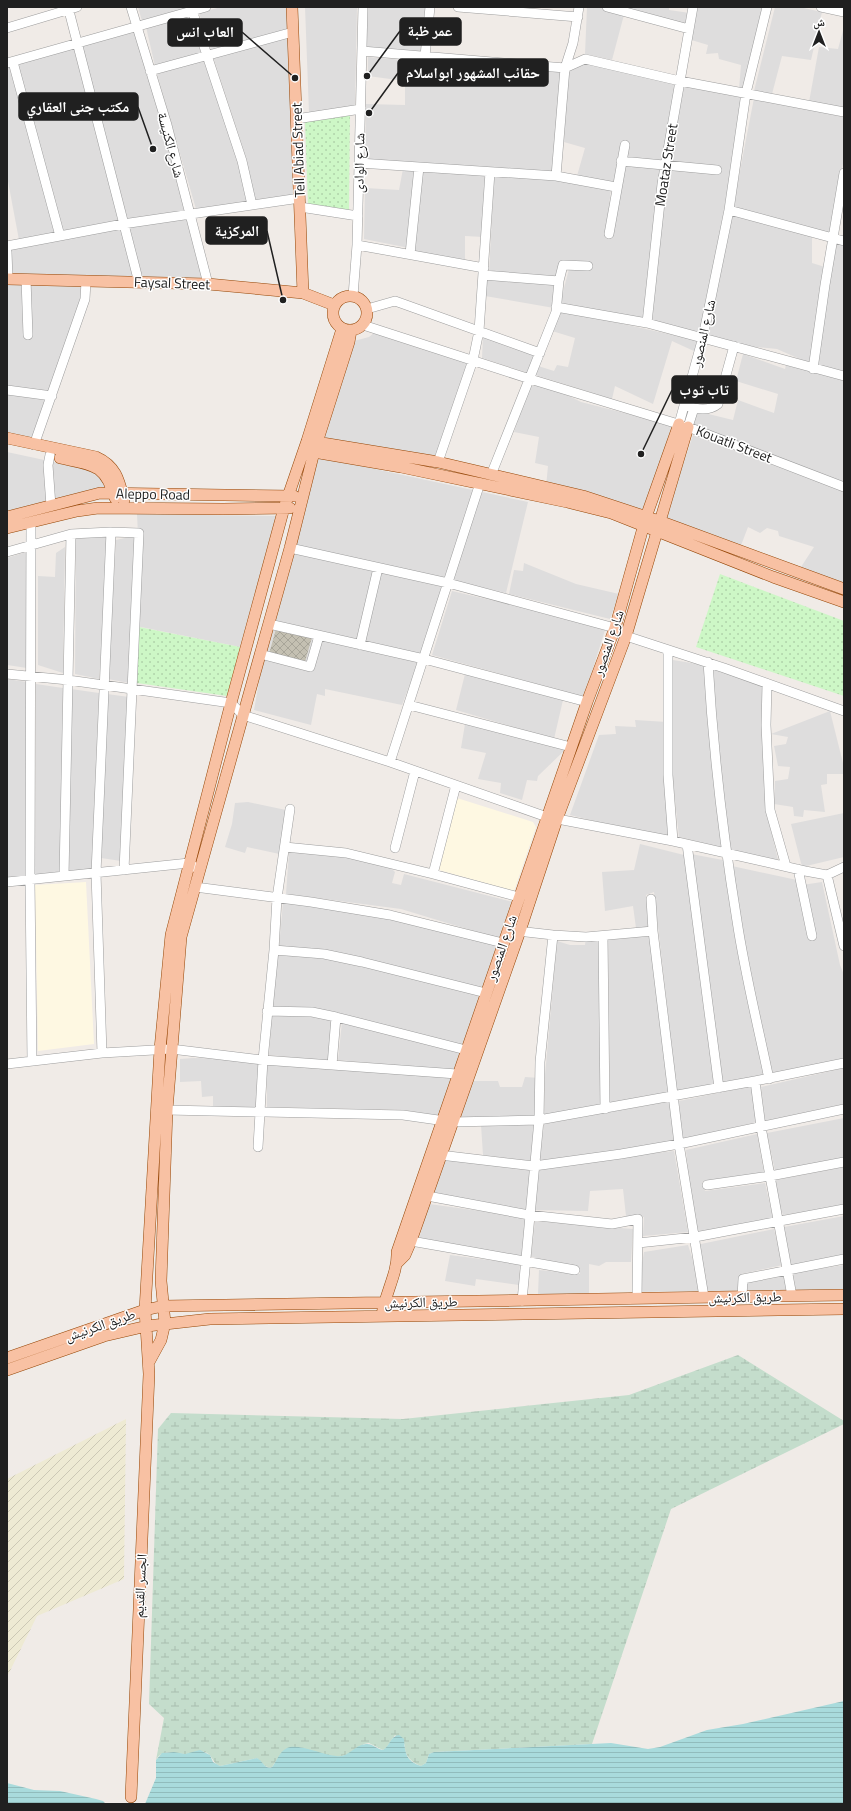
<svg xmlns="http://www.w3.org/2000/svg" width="851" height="1811" font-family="'Titillium Web','Noto Naskh Arabic',sans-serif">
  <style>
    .residential { fill: #dedddd }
    .education { fill: #fef8e2 }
    .construction { fill: url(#construction-cross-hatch) }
    .farmland { fill: url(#farmland-furrows) }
    .wetland { fill: url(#wetland-marsh) }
    .park { fill: url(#park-dots) }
    .water { fill: url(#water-rules) }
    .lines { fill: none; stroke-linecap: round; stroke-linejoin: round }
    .minor-casing { stroke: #9d9d9d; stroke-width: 10 }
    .major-casing { stroke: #954606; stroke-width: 12 }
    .minor { stroke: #fff; stroke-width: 9 }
    .major { stroke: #f8c1a3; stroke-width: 11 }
    .labels { text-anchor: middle; stroke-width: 3; stroke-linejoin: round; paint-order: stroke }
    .street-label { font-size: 14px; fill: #202020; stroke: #fff }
    .leader { fill: none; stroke: #202020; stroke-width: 1.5 }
    .callout-dot { fill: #202020; stroke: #fff; stroke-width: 1.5 }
    .callout { fill: #202020; stroke: #202020; stroke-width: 1.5 }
    .callout-label { font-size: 15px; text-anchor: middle; font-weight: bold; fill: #fff }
  </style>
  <defs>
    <pattern id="construction-cross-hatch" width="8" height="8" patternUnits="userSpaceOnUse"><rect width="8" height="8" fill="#c4c0b2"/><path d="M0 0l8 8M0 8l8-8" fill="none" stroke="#a8a599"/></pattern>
    <pattern id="farmland-furrows" width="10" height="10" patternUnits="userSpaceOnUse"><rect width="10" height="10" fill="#eeead3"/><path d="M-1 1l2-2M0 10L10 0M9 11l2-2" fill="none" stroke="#ccc8b5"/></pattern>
    <pattern id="wetland-marsh" width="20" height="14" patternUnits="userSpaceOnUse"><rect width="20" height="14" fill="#c4ddcc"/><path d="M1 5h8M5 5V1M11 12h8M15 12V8" fill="none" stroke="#a8bdaf"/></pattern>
    <pattern id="park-dots" width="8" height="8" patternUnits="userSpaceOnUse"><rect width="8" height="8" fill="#cdf7c6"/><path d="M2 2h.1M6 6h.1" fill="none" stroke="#b0d3aa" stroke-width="1.8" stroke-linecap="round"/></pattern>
    <pattern id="water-rules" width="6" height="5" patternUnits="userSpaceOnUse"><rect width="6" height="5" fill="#a9dbdc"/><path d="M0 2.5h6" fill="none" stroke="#91bcbc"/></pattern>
  </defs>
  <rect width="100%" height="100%" fill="#f0ebe7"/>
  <path class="residential" d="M138,7H187V8L142,21Z
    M221,7H288L290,29L211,50L199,13Z
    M305,7H357L355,106L309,113Z
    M368,7H428L422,52L366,51Z
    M587,7H669V10L690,13L686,28L625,11L612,60L585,54Z
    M698,7H765L746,90L739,89L741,65L719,59L718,53L706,54L708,45L688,39Z
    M775,7H799L822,12L811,60L782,56L772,94L754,91Z
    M189,15L202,53L155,66L146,27Z
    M844,27V110L809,102L819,47L838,49Z
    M134,30L151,72L186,212L127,220L82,45Z
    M289,37L296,194L255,200L246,158L213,57Z
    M75,46L120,222L63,232L17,64Z
    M368,57L430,62L432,84L458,85L459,61L562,70L552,173L365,159L366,104L405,105V81L368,76Z
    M204,59L239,163L247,202L196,209L157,74Z
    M584,62L677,84L645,320L559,307L569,269L561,263L557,278L489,273L494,176L555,180L611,188L606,234L614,183L577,176L585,148L564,142L568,69Z
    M10,66L57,234L19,240L7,176V67Z
    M683,84L745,96L701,335L652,321L662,207Z
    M754,98L844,117V158L830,236L733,207Z
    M403,169H417L409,248L364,239L365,188L399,190Z
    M422,171L487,175L483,237L465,236V260L414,252Z
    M728,213L812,236V263L825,267L811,364L777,349L746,346L709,335Z
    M189,216L206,282L138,281L126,225Z
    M122,226L135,281L10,277L9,247Z
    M832,243L844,245V373L817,366Z
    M487,279L557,284L554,308L485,296Z
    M7,281L84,283L82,299L33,443L7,436Z
    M560,310L700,341L696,352L672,341L653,404L615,386L612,399L535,375V365L554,371L557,365L568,367L575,338L552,331Z
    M375,332L469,363L434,462L322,438L354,341L369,337Z
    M483,336L536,355L531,374L482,358Z
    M743,354L785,369L786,365L844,379V483L693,425L696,411L733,420L738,400L774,413L778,394L736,381Z
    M530,385L553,388L581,402L672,425L644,513L604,501L588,491L546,487L548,466L535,463L539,437L514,432Z
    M693,435L844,491V584L801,567L814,547L779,536L778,531L767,528L760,533L748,527L740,548L664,522Z
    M7,452L91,470L104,480L107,492L7,514Z
    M319,457L528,502L506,593L447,579L422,657L274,621Z
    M137,514L276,516L240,647L131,625L129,683L108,679L116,540L138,535Z
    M76,534L111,536L99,679L75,674Z
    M65,547L63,673L38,665V576L55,577L56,553Z
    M26,552L27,668L7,665V558Z
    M524,563L576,584L619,594L610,619L509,594L514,570L523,571Z
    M452,591L606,627L584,697L432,655Z
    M269,625L419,660L402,705L325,689V696L317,694L311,725L254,710Z
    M673,660L704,665L723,848L679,837L672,772Z
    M713,666L764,686L766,809L778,860L730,850L717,742Z
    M465,674L563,700L554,739L456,710Z
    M7,679L27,682L26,876L7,877Z
    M36,684L63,688L60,873L35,875Z
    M71,689L99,693L92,869L68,872Z
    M107,694L129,697L121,861L101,858Z
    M830,711L844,767V774H827V784L821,785L825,812L804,810L803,817L794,816L793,807L774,804L775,781L788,779L790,767L778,766L774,746L786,744L788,737L771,734Z
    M635,720L667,722L669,840L570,815L599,735L616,734L615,726L636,727Z
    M465,724L484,728L566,749L538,776L537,781L527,780L522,800L500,793L501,783L478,779L486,753L461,748Z
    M248,802L286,810L284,855L247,847L245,853L225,847L232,824L235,803Z
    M844,813V857L802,867L791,824Z
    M640,844L684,855L714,1085L677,1092L654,892L646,895L649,927L636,928L633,906L605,911L602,872L634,870Z
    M289,852L346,857L390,867L395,872L392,883L401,885L404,874L513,902L500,939L401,909L286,894Z
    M691,854L723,860L734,927L766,1079L723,1084Z
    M732,866L797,880L810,940L817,938L802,885L822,882L840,965L844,975V1060L772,1078L741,923Z
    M283,902L389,915L498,945L483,988L279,947Z
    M650,936L670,1093L610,1104L608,939Z
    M586,937L603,939L604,1107L544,1116L545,1075L557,941L570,945H585Z
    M277,955L324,958L359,965L481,996L463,1045L313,1008L272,1007Z
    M272,1011L332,1020L329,1061L269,1055Z
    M342,1022L461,1053L458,1071L338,1060Z
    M193,1058L259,1059L256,1108L213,1107V1096L202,1097L201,1081L180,1082V1059Z
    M267,1064L452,1077L439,1116L403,1110L267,1107Z
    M844,1068V1104L765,1121L761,1087Z
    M525,1077L540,1078L535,1117H457L473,1081H498L500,1087H522Z
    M752,1086L761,1121L682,1140L679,1101Z
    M671,1101L675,1141L621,1150L539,1161L544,1124Z
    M844,1118V1158L775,1171L767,1133Z
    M534,1121L531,1161L483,1155L481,1125Z
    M757,1134L764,1172L702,1182L705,1191L765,1183L773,1218L694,1233L686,1150Z
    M674,1151L688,1232L643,1236L644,1217L626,1216L623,1189L590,1191L588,1211L535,1210L538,1165Z
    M444,1155L531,1168L526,1211L433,1197Z
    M844,1167V1207L783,1215L771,1181Z
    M429,1204L525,1217V1258L419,1239Z
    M844,1216V1256L791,1265L784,1227Z
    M535,1221L633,1229L631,1262H606L599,1266L589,1264V1294H538L539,1270L580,1274L579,1267L531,1257Z
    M774,1229L783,1265L741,1274L739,1290L708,1293L696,1245Z
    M688,1245L703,1291L637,1292L644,1252Z
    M450,1255L520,1264L519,1285L476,1279L475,1286L445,1281Z
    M844,1265V1291L796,1292L793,1273Z
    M784,1276L787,1292L747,1293V1283Z"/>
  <path class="education" d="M457,798L533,822L536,827L514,891L439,870Z
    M86,882L94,1044L38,1051L35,885Z"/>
  <path class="construction" d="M276,629L312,637L305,662L269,654Z"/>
  <path class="farmland" d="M126,1419L124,1579L37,1616L7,1677V1479Z"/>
  <path class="wetland" d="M738,1355L844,1421V1424L671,1509L592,1744L434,1752L429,1754L426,1763L421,1766C411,1762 404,1755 405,1745L395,1735L386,1748L383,1750L369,1743L364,1744L349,1754L338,1757L322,1754L299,1747L276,1761L272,1767C266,1769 262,1762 257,1758L220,1766C212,1763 213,1756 207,1753C199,1749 193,1754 185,1754C175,1754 162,1748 156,1760L164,1718L149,1704L158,1429L171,1413L403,1419L629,1395Z"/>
  <path class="park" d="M350,114L349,211L308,205L305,121Z
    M720,574L844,621V696L696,647Z
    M139,627L240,647L227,696L137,683Z"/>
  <path class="water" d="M844,1701V1804H145L156,1778V1760L162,1753L174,1752L185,1754L200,1750L210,1755L213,1762L220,1766L257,1758C263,1761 265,1770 272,1767C277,1761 279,1752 287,1748C298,1743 323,1755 336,1756C349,1758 354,1745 366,1744C372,1743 377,1749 383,1750C390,1746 390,1736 399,1735L404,1739C405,1753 406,1761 421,1766L426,1763L429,1754L434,1752L611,1743L648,1749L660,1747L707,1730L743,1724Z
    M7,1783L34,1790L60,1791L96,1799L103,1801L106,1804H7Z"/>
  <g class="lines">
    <defs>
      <path id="minor" d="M68,7L137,275V282
        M131,7L167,125L208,284
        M191,7L242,161L252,205
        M458,7L578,17
        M607,7L689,29
        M821,7L844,12
        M7,28L77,7
        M362,51L565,68L585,59L680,81L844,112
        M425,56L430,7
        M13,62L60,236
        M7,63L206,7
        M150,71L293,32
        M296,119L361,109
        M621,161L717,170
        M359,163L556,176L616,187
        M556,176L565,68L573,43L579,7
        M300,207L358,216
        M729,210L844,241
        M609,234L625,145
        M357,245L484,268
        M7,246L123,224L300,198
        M7,252L8,279
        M410,254L419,167
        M483,275L559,281L563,265L588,266
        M26,279L28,335
        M353,296L357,245L363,7
        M556,307L647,323L844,376
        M367,309L395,301L540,353
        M647,323L662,184L693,7
        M363,325L530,379L688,427L844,487
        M813,369L825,285L844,173
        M7,390L52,396
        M685,405C695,409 708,412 718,404L734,346
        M679,424L703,337L729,210L746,93L767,7
        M688,427L694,408
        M34,445L85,299L86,281
        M50,455L48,465L51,506
        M438,462L473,360L479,331L490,172
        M491,475L556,312L559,281
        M31,522L30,880L32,1061
        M290,548L448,583L615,628L626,636L724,668L844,711
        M7,552L71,534L111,532L139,533L124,870
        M269,624L424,659L587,702
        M360,645L378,568
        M668,651V775L673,841
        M260,654L310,667L319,636
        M708,662C713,749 723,835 737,921C745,974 758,1026 769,1079
        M7,674L68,680L231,703L243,715L390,762L547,817L673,841L805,871L827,875L844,867
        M767,684L766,725L770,810L786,866
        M409,705L571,747
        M390,762L480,483
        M687,844L719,1088
        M285,847L346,853L433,874L519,897
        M395,848L415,771
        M798,869L812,936
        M433,874L456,785
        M827,875L844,946
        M64,876L71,534
        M7,882L189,863L199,870
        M195,887L311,902L390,915L503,943
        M651,899L653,931L679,1144L704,1297
        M508,930L553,935L586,937L653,931
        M603,936L605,1109
        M274,950L324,954L362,962L486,993
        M267,1011L312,1012L336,1017L466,1050
        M102,1053L96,873L111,532
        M7,1064L102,1053L171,1049L263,1060L457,1074
        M332,1065L336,1017
        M755,1081L761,1127L792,1296
        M167,1110L403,1115L452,1122L539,1120L755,1081L844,1063
        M258,1147L263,1060L274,950L277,898L290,809
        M440,1155L534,1166L621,1154L679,1144L844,1109
        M707,1185L770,1176L844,1162
        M422,1195L529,1215L612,1224L638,1219L637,1298
        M411,1241L575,1270
        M638,1243L695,1237L844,1209
        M742,1297L743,1279L844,1259
        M522,1301L539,1120L540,1062L553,935"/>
      <path id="major" d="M292,7L303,293
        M7,279L208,284L303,293L334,305
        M333 313a17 17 0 1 1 34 0a17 17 0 1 1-34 0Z
        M7,438L96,457C116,466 119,480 124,500
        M310,441L438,462L583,496L659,521L844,589
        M308,451L401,467L567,502L611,513L773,577L844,602
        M60,458C92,465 105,463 115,498
        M7,517L100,493L294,496
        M7,528L77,511L98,508L223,509L290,508
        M397,1263L405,1255L411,1241L520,931L557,819L626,636L688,427
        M382,1315C385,1293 398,1273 397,1252L587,702L615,628L646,517L679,424
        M7,1358L145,1310L163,1306L844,1295
        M149,1362L161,1340L165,1323L161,1281L167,1110L181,937L290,548L314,452L349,342L351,331
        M7,1370L104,1336L147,1326L210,1319L844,1309
        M131,1797L149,1374L145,1310L160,1049L171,935L231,703L284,508L307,441L342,329"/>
    </defs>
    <use href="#minor" class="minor-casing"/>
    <use href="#major" class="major-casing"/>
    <use href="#minor" class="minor"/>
    <use href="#major" class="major"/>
  </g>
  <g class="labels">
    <g class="street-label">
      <text transform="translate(171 145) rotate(75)" y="5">شارع الكنيسة</text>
      <text transform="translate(298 150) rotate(-92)" y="5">Tell Abiad Street</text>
      <text transform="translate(359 163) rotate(-89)" y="5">شارع الوادى</text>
      <text transform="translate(666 165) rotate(-81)" y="5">Moataz Street</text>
      <text transform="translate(172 283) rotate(2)" y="5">Faysal Street</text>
      <text transform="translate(703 333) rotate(-77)" y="5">شارع المنصور</text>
      <text transform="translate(734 444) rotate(21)" y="5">Kouatli Street</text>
      <text transform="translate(153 494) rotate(1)" y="5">Aleppo Road</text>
      <text transform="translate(608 643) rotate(-71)" y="5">شارع المنصور</text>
      <text transform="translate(501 948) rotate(-71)" y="5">شارع المنصور</text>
      <text transform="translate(745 1297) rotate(-1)" y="5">طريق الكرنيش</text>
      <text transform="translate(421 1302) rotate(-1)" y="5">طريق الكرنيش</text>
      <text transform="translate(100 1325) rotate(-19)" y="5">طريق الكرنيش</text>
      <text transform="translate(140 1586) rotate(-87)" y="5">الجسر القديم</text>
    </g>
  </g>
  <path class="leader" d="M367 76L400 31M295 78L242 32M369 113L398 73M153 149L138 107M283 300L267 231M641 454L672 390"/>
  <g class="callout-dot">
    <circle cx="367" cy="76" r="4"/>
    <circle cx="295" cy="78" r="4"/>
    <circle cx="369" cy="113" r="4"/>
    <circle cx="153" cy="149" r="4"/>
    <circle cx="283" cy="300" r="4"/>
    <circle cx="641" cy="454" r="4"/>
  </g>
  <g class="callout">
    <rect x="400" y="18" width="61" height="27" rx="4"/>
    <rect x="168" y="19" width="74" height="27" rx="4"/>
    <rect x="398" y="59" width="150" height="27" rx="4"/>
    <rect x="19" y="93" width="119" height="27" rx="4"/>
    <rect x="206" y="217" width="61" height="27" rx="4"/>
    <rect x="672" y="376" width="65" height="27" rx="4"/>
  </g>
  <g class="callout-label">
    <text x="430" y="36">عمر ظبة</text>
    <text x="205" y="37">العاب انس</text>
    <text x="473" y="78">حقائب المشهور ابواسلام</text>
    <text x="78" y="112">مكتب جنى العقاري</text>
    <text x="237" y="236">المركزية</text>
    <text x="704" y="395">تاب توب</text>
  </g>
  <rect width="851" height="1811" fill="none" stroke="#202020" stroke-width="16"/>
  <g transform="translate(819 32)" stroke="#ffffff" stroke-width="3" paint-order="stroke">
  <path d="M0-3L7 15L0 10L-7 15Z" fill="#202020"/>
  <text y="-6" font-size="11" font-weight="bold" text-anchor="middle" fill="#202020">ش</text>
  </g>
</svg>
